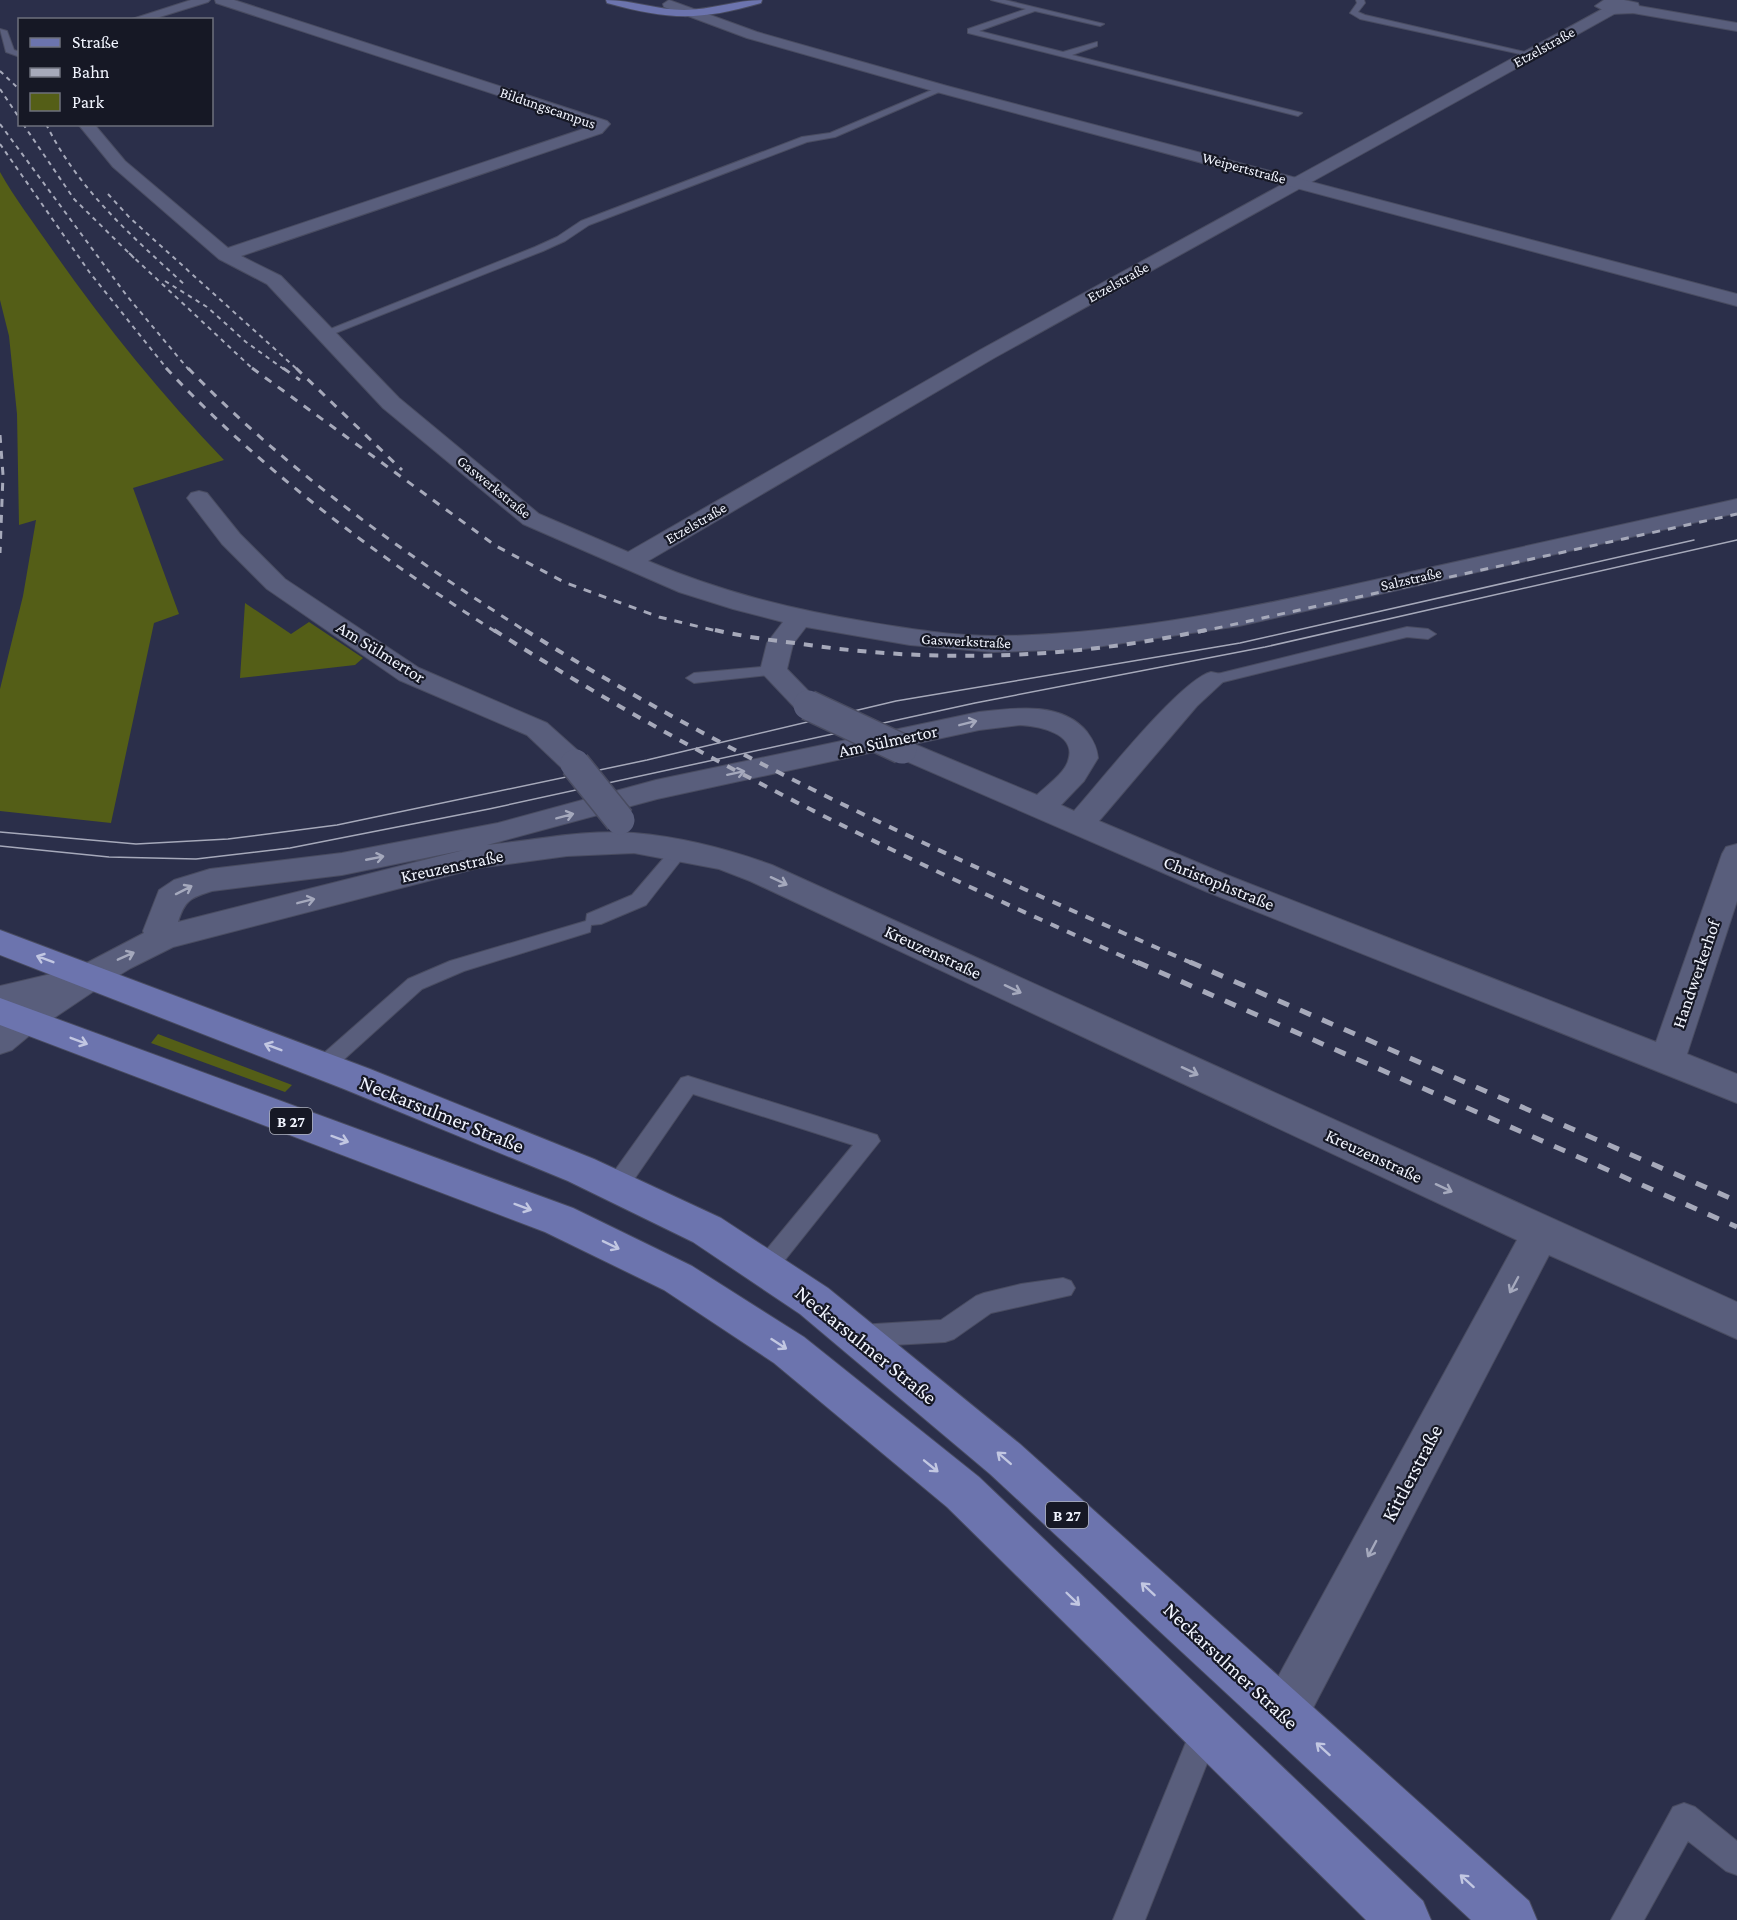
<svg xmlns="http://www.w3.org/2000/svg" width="1737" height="1920" font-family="'Crimson Pro',serif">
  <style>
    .green { fill: #545e17 }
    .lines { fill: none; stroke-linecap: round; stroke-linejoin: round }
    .service-casing { stroke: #494c61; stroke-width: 2 }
    .pedestrian-casing { stroke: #494c61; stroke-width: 2 }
    .minor-casing { stroke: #494c61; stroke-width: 2 }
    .tertiary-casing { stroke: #494c61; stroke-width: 2 }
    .secondary-casing { stroke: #494c61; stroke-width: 2 }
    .primary-casing { stroke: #494c61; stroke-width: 2 }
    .service { fill: #595e7c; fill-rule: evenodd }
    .pedestrian { fill: #595e7c; fill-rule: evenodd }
    .minor { fill: #595e7c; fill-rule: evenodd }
    .tertiary { fill: #595e7c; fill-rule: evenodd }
    .secondary { fill: #595e7c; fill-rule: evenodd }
    .primary { fill: #6c74ae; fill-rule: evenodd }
    .tram { stroke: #a6a9ba; stroke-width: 1.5 }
    .rail-far3 { stroke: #a6a9ba; stroke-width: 2; stroke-dasharray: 4.5 4.5; stroke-linecap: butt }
    .rail-far2 { stroke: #a6a9ba; stroke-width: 3; stroke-dasharray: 8 8; stroke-linecap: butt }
    .rail-far1 { stroke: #a6a9ba; stroke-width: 4; stroke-dasharray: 9 9; stroke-linecap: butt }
    .rail { stroke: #a6a9ba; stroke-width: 5; stroke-dasharray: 12 12; stroke-linecap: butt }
    .minor-bridge-casing { stroke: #494c61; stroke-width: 32; stroke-linecap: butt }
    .minor-bridge { stroke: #595e7c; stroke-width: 29 }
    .oneway { stroke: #a5a9bd }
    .oneway2 { stroke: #c2c7e2 }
    .labels { text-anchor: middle; stroke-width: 4.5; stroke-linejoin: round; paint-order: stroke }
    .far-street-label { font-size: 15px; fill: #f1f4fe; stroke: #161825 }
    .shield { fill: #161825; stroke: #afb2bd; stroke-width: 1.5 }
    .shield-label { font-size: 16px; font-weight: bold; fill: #f1f4fe }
    .street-label { font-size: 18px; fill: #f1f4fe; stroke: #161825 }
    .near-street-label { font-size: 21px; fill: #f1f4fe; stroke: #161825 }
  </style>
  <rect width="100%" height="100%" fill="#2b2f4a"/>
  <path class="green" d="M0,172C15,199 34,223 51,248C103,323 161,394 224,460L133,488L179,614L154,623L111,823L0,811V689L23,596L36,520L19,525L17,414L9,336L0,300Z
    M245,603L291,634L309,622L363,658L355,665L240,678Z
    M158,1034L292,1085L285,1092L151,1043Z"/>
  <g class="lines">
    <defs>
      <path id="service" d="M991,0H1005L1104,24L1100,26L1035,11L979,31L1063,52L1097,42V46L1072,55L1302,113L1298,116L968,33V29L1026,9Z
        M1356,0H1364L1365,3L1358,12L1365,15L1534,54L1530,56L1360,19L1350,13L1357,3Z
        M0,29L7,31L14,50L20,52V57L6,52Z
        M939,87L946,89L835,137L807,142L589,225L565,241L543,251L328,336H320L318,334L535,247L557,237L581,221L802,137L830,133Z
        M1407,627L1428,629L1436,634L1428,639L1407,637L1211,685L1203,680L1205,677Z
        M773,666L779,668L781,671L779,674L694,683L686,678L694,673Z
        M680,844L686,846L689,850L646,905L601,924L591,925L590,932L464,971L422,989L330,1072L323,1074L316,1072L313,1066L316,1060L408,979L450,961L586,921L587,914L632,895L674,846Z
        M688,1076L877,1135L880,1141L773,1275L765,1278L757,1275L753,1268L757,1261L853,1145L693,1094L624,1194L616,1196L608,1194L605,1187L608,1180L681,1078Z
        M1063,1278L1071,1281L1075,1288L1071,1295L991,1313L954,1339L945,1342L859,1347L850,1344L847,1336L850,1328L859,1325L941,1320L976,1296L984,1293L1021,1284Z
        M1206,1713L1216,1718L1221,1728L1145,1920H1113L1196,1718Z
        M1684,1803L1695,1807L1737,1841V1875L1726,1871L1688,1841L1644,1920H1611L1673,1807Z"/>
      <path id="pedestrian" d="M191,0H210L208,2L150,20H129Z"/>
      <path id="minor" d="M215,0H234L607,121L610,124L602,133L241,256L281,276L399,398L539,514L628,552L980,350L1606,7H1616L1617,10L1616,13L994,358L648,561C721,592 790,609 868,622C910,629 954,636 996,636C1129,635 1259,606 1388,577C1504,551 1621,525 1737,499V513L1239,626L1083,649L993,652L910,645L806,627L793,644L787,669L822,705L818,711L808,713L798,711L760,671L767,643L783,622L733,609L679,592L523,524L383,408L267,284L219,259L113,167L78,124H94L125,161L228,248L592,126L216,3Z
        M199,491L207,493L240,534L285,579L419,668L547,723L585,757L589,764L585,771L575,773L565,771L527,735L399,680L267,589L222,544L187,498L191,493Z
        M1211,672L1221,674L1225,680L1197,706L1099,821L1227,875L1656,1042L1722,854L1726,847L1737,844V901L1687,1054L1737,1074V1103L1205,891L892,755L888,749L657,799L487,845C535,840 586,829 634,833C681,837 728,849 772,865L1737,1302V1339L1549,1255L1301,1731L1284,1738L1267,1731L1260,1714L1267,1697L1517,1240L750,881L719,869L634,853L567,856L478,868L173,947L131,968L103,985L91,988L79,985L74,976L79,967L144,933L143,931L159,890L174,880L210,869L342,853L498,823L656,780L979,712C1014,708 1062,701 1087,732C1093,740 1097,747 1098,758L1084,781L1061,805L1074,811C1100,782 1180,680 1211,672ZM1020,725C1038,726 1078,733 1068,761C1064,774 1046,786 1037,795L914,744L979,730ZM464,850L178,922C185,900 190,898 212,891L342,875Z"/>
      <path id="tertiary" d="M1604,0H1624L1638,3L1639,6L1737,23V31L1633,13L1611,14L1595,6Z
        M91,964L103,967L108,976L103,985L36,1030L12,1050L0,1054V1022L20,1007L0,1012V986L68,970L73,971Z"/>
      <path id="secondary" d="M669,0L757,32L947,86L1737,294V306L937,92L747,38L664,7L663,4Z"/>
      <path id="primary" d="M606,0C632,0 657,10 684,10C711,10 736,0 762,0L761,3C699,21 669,20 607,3Z
        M0,930L370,1069L594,1159L721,1218L828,1288L1020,1444L1529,1901L1537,1920H1471L990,1474L800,1314L693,1242L568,1181L344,1089L0,955Z
        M0,998L573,1208L692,1266L804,1337L979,1477L1423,1901L1431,1920H1366L947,1507L774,1363L664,1290L545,1232L0,1025Z"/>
    </defs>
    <use href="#service" class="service-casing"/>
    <use href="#pedestrian" class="pedestrian-casing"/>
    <use href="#minor" class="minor-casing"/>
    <use href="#tertiary" class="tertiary-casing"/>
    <use href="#secondary" class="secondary-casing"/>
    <use href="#primary" class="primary-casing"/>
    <use href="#service" class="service"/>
    <use href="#pedestrian" class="pedestrian"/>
    <use href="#minor" class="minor"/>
    <use href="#tertiary" class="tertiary"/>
    <use href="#secondary" class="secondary"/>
    <use href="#primary" class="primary"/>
    <path class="tram" d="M0,832L136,844L228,839L337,825L647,760L896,701L1240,643L1694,540
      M0,846L109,857L196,859L290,848L489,809L975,703L1265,647L1737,540"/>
    <path class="rail-far3" d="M0,71L20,90
      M0,89L20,119
      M0,124L127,296L189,370
      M23,124L74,199L134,258
      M46,124C79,191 132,236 186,286
      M0,144L90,273L168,370
      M108,194L130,218L298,370
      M129,253L254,370
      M165,281L207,307L246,342L285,370"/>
    <path class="rail-far2" d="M166,368C263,472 377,556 496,632
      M188,368C288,472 406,555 527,632
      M252,368L496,546L566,583L659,617L721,632
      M283,368L300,380
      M296,368L402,470
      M0,435L3,475L0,553
      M1199,632L1737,514"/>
    <path class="rail-far1" d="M494,630C699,761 918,866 1140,964
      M525,630C737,763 965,864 1194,964
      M715,630C741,636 768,640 795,643C932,664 1071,659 1206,630"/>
    <path class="rail" d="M1137,962L1737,1227
      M1190,962L1737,1201"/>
    <defs>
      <path id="minor-bridge" d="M808,705L902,749
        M575,764L620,820"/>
    </defs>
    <use href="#minor-bridge" class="minor-bridge-casing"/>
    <use href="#minor-bridge" class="minor-bridge"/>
  </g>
  <defs><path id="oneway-shaft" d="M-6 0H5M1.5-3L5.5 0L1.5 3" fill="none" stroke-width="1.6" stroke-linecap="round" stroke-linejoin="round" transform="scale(1.5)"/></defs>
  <g class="oneway">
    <use href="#oneway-shaft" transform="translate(968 723) rotate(-14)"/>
    <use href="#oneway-shaft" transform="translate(736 773) rotate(-12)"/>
    <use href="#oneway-shaft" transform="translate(565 816) rotate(-15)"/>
    <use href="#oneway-shaft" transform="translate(375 858) rotate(-11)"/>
    <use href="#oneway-shaft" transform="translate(779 881) rotate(25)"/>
    <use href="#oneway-shaft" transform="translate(184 890) rotate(-27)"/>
    <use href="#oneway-shaft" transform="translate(306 901) rotate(-14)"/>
    <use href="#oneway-shaft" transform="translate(126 956) rotate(-24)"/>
    <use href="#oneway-shaft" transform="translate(1013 989) rotate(25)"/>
    <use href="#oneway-shaft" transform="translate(1190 1071) rotate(25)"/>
    <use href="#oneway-shaft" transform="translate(1444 1188) rotate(25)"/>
    <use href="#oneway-shaft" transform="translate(1514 1285) rotate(118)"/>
    <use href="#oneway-shaft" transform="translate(1372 1549) rotate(118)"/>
  </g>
  <g class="oneway2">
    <use href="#oneway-shaft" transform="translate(45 959) rotate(-159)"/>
    <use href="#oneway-shaft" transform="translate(79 1041) rotate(21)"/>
    <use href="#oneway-shaft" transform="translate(273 1047) rotate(-159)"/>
    <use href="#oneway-shaft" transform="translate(340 1139) rotate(20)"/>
    <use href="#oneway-shaft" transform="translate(523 1207) rotate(20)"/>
    <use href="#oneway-shaft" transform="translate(611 1245) rotate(26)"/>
    <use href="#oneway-shaft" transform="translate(779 1344) rotate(33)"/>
    <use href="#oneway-shaft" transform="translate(1004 1458) rotate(-139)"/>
    <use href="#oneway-shaft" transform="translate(931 1466) rotate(39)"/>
    <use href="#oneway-shaft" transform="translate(1148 1589) rotate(-137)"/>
    <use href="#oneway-shaft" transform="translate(1073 1599) rotate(44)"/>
    <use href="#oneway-shaft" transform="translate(1323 1749) rotate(-138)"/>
    <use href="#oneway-shaft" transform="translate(1467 1881) rotate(-138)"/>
  </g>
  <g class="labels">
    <g class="far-street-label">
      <text transform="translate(1544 47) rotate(-29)" y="5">Etzelstraße</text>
      <text transform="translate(548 108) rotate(19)" y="5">Bildungscampus</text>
      <text transform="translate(1244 168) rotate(15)" y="5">Weipertstraße</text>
      <text transform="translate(1118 282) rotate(-29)" y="5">Etzelstraße</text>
      <text transform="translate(494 487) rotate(39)" y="5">Gaswerkstraße</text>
      <text transform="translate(696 523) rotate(-30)" y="5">Etzelstraße</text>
      <text transform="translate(1411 579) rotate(-13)" y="5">Salzstraße</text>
      <text transform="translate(966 641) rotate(3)" y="5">Gaswerkstraße</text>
    </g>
    <g class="shield">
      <rect x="270" y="1108" width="42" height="26" rx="4.5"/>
      <rect x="1046" y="1502" width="42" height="26" rx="4.5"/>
    </g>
    <g class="shield-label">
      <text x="291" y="1127">B 27</text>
      <text x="1067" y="1521">B 27</text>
    </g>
    <g class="street-label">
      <text transform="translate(381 652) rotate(32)" y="6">Am Sülmertor</text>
      <text transform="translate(888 741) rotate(-12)" y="6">Am Sülmertor</text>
      <text transform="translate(452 866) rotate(-12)" y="6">Kreuzenstraße</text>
      <text transform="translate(1219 883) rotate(22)" y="6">Christophstraße</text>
      <text transform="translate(933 952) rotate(25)" y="6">Kreuzenstraße</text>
      <text transform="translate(1696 974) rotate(-71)" y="6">Handwerkerhof</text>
      <text transform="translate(1374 1156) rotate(25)" y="6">Kreuzenstraße</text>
    </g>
    <g class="near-street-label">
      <text transform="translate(442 1114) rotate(22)" y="7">Neckarsulmer Straße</text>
      <text transform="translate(866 1345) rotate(39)" y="7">Neckarsulmer Straße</text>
      <text transform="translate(1412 1473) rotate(-62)" y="7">Kittlerstraße</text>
      <text transform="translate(1231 1666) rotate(43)" y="7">Neckarsulmer Straße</text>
    </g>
  </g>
  <rect x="18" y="18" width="195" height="108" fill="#161825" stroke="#6e707c" stroke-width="1.5"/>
  <rect x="30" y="38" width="30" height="9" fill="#6c74ae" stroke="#6e707c" stroke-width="1.5"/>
  <text x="72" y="48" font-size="18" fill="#f1f4fe">Straße</text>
  <rect x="30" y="68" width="30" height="9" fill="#a6a9ba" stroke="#6e707c" stroke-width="1.5"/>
  <text x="72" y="78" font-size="18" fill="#f1f4fe">Bahn</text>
  <rect x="30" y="93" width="30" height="18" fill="#545e17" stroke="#6e707c" stroke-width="1.5"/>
  <text x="72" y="108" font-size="18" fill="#f1f4fe">Park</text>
</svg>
